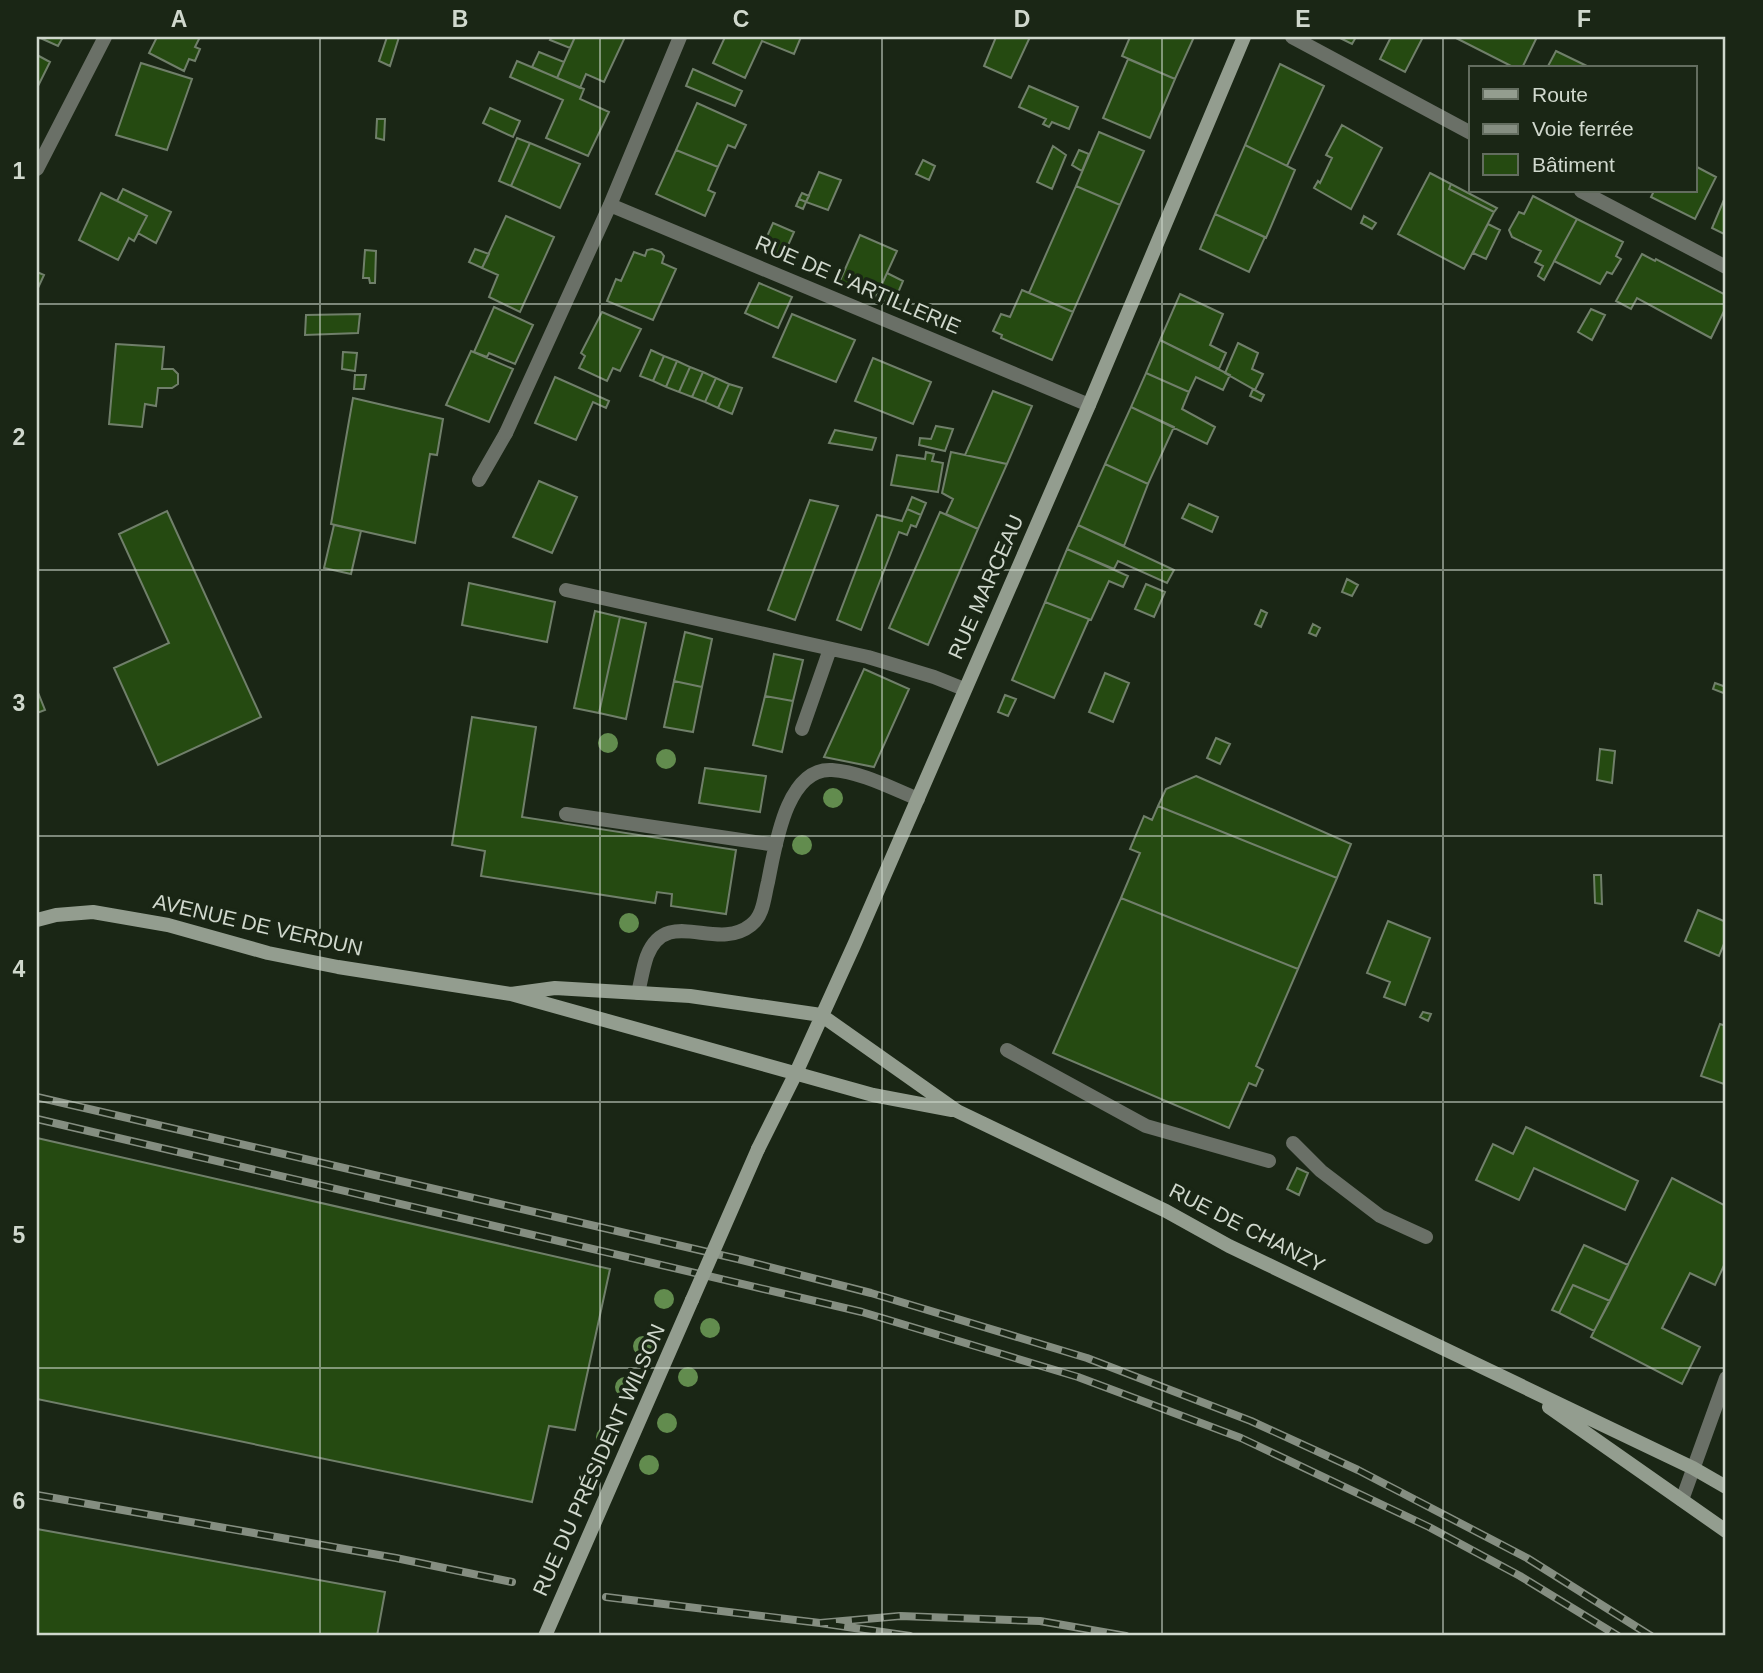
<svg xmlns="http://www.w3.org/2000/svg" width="1763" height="1673" font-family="Helvetica,sans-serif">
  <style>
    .building { fill: #254a11; stroke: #707f6a; stroke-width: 2 }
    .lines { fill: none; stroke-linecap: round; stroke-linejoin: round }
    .service { stroke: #6a7067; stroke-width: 14 }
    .minor { stroke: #6a7067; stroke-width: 14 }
    .secondary { stroke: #939d8f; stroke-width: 14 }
    .rail-casing { stroke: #858e81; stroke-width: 8 }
    .rail { stroke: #1a2615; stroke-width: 5; stroke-dasharray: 16; stroke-linecap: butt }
    .secondary-bridge { stroke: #939d8f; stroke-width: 14 }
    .tree { fill: #628c4e }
    .grid { fill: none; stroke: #d0d8cd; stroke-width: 2; stroke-opacity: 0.55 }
    .labels { text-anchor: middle; stroke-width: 7; stroke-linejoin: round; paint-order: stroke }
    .street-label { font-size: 21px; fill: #d0d8cd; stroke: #1a2615 }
    .neatline { fill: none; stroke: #d0d8cd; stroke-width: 2.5 }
    .grid-label { font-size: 23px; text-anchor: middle; font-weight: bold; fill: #d0d8cd }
  </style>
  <rect width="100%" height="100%" fill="#1a2615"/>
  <path class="building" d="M38,37H63L58,46Z
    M157,37H200L195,47L200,49L195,61L189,59L184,71L149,53Z
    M387,37H399L390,66L379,61Z
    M552,37H575L570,48L550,40Z
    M575,37H625L604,82L586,74L580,88L557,78Z
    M725,37H801L794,54L762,41L745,78L713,63Z
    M996,37H1030L1011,78L984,66Z
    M1130,37H1194L1175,79L1122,56Z
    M1338,37H1356L1352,44Z
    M1391,37H1423L1405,72L1380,59Z
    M1454,37H1537L1522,68H1515Z
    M1556,51L1591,68H1547Z
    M539,52L564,62L557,78L532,67Z
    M37,55L50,62L37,88Z
    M1128,59L1175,79L1150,138L1103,118Z
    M517,61L584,89L580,99L609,112L588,156L546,138L563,100L510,77Z
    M141,63L192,79L167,150L116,135Z
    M1280,64L1324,86L1287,166L1245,145Z
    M693,69L742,91L735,106L686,86Z
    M1029,86L1078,107L1069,129L1052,122L1049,127L1043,124L1046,119L1019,107Z
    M697,103L746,125L735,148L728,145L718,167L676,150Z
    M490,108L520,121L513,137L483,123Z
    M377,119H385L384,140L376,138Z
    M1342,125L1382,148L1351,209L1314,188L1318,181L1320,183L1332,158L1326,155Z
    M1099,132L1144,151L1120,205L1076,186Z
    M517,138L530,143L511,186L499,181Z
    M530,143L580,164L560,208L511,186Z
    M1245,145L1295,170L1266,238L1215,214Z
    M1053,146L1066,155L1052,189L1037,182Z
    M676,150L718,167L708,190L715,193L705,216L656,194Z
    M1079,150L1089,154L1082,171L1072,165Z
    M923,160L935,166L929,180L916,174Z
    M1695,166L1716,177L1695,219L1651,197L1654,191H1695Z
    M819,172L841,180L828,210L806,202Z
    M1430,173L1451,184L1449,189L1494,212L1464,269L1398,234Z
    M1451,184L1497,208L1494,212L1449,189Z
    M1076,186L1120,205L1073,312L1029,293Z
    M123,189L171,212L156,243L138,233L147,216L117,201Z
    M101,193L147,216L134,241L129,238L118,260L79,240Z
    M802,193L809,196L806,202L799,199Z
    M1726,195V235L1712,228Z
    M1533,196L1577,219L1544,280L1538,276L1543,266L1535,262L1541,251L1512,237L1509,230L1519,212L1524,214Z
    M799,199L806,202L803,209L796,206Z
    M1215,214L1265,237L1249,272L1200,249Z
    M506,216L554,237L520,312L489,297L498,275L482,268Z
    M1364,216L1376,223L1372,229L1361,223Z
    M1577,219L1623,242L1616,256L1621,259L1612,274L1607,272L1600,284L1554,261Z
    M773,223L794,232L782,259L761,250Z
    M1488,224L1500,230L1486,259L1473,253Z
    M860,235L897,251L876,297L839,283Z
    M475,249L489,254L482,268L469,262Z
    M652,249L661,252L664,256L662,263L676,269L653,320L607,301L616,279L621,281L634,252L645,256L647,250Z
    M365,250L376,251L375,283H370L369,278H363Z
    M1642,254L1655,261L1656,259L1726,295V307L1711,338L1637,298L1631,309L1616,301Z
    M37,272L44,275L37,290Z
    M887,273L903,281L893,305L876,297Z
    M759,283L792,297L778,328L745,313Z
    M1022,290L1073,312L1052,360L1001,338L1002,335L993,331L1001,314L1010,317Z
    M1180,294L1223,314L1210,345L1226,353L1219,369L1160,340Z
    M494,307L533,325L515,364L489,353L487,357L474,352Z
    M1591,309L1605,315L1592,340L1578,332Z
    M602,312L641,329L620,371L613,368L607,381L579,368L585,356L581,353Z
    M360,314L358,333L305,335L306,315Z
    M792,314L855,340L836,382L773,357Z
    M1160,340L1230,375L1223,390L1196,377L1189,392L1146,373Z
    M1238,343L1258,353L1252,369L1263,374L1255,390L1225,373Z
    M116,344L164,347L162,369H173L178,374V384L172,388H158L156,406L145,404L142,427L109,424Z
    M651,350L664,356L653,381L640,376Z
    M471,351L513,369L489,422L446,405Z
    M343,352L357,353L355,371L342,369Z
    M664,356L677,361L666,387L653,381Z
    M873,358L931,382L913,424L855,401Z
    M677,361L690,367L679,392L666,387Z
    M690,367L703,372L692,397L679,392Z
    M703,372L716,378L705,402L692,397Z
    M1146,373L1189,392L1182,409L1215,427L1207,444L1131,407Z
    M355,375H366L364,389H354Z
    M555,377L609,401L606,408L593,402L576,440L535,423Z
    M716,378L729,384L718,408L705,402Z
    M729,384L742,388L732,414L718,408Z
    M1253,389L1264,395L1261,401L1250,396Z
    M993,391L1032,406L1007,464L965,455Z
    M353,398L443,419L437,455L430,454L415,543L331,524Z
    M1131,407L1174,427L1148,484L1105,464Z
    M936,426L953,429L945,451L919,445L920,438L931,439Z
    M835,430L876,438L872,450L829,443Z
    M926,452L934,454L932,461L943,463L938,492L891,485L897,455L925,459Z
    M951,452L1007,464L978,529L946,514L953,499L942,493Z
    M1105,464L1148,484L1124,546L1078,525Z
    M539,481L577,497L552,553L513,537Z
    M912,497L926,503L921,515L907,509Z
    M810,500L838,506L795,620L768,610Z
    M1189,504L1218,517L1212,532L1182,518Z
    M907,509L921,515L916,527L911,525L907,535L899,532L861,630L837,620L877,515L902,521Z
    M167,511L261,717L158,765L114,668L169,643L119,534Z
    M940,512L978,529L928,645L889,628Z
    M334,525L361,531L351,574L324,568Z
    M1078,525L1174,570L1167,583L1118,561L1114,569L1067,549Z
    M1067,549L1128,576L1123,587L1109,581L1091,620L1045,602Z
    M1347,579L1358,585L1352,596L1342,592Z
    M469,583L555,602L547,642L462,625Z
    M1146,584L1165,592L1154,617L1135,609Z
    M1045,602L1089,619L1054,698L1012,680Z
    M1261,610L1267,613L1261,627L1255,624Z
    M595,611L620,617L599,713L574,708Z
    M620,617L646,623L626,719L599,713Z
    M1313,624L1320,628L1316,636L1309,633Z
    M685,632L712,639L702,687L674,681Z
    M774,654L803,660L793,701L765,696Z
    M864,669L909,689L874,767L824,757Z
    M1105,673L1129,683L1113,722L1089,712Z
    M674,681L702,687L693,732L664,727Z
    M1715,683L1726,687V694L1713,689Z
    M37,690L45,710L37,713Z
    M1005,695L1016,699L1008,716L998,712Z
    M765,696L793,701L782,752L753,745Z
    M472,717L536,727L522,817L736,850L726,914L671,906L672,894L657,892L655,903L481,876L485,851L452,845Z
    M1216,738L1230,744L1220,764L1207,758Z
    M1600,749L1615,751L1612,783L1597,780Z
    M705,768L766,776L760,812L699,803Z
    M1196,776L1351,844L1337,878L1158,806L1166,789Z
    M1158,806L1337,878L1298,969L1121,898L1140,853L1130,849L1144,816L1152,820Z
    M1594,875H1601L1602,904L1595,903Z
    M1121,898L1298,969L1256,1066L1263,1070L1256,1086L1249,1083L1229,1128L1053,1053Z
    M1698,910L1726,922V939L1719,956L1685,941Z
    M1388,921L1430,938L1405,1005L1384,997L1390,982L1367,973Z
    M1423,1012L1431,1014L1428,1021L1420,1017Z
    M1720,1024L1726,1026V1078L1724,1084L1701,1076Z
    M1526,1127L1638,1181L1625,1210L1534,1168L1519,1200L1476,1180L1493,1144L1513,1154Z
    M37,1138L610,1269L575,1430L549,1426L532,1502L37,1399Z
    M1297,1168L1308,1173L1299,1195L1287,1189Z
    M1672,1178L1726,1206V1261L1715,1285L1690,1273L1662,1328L1700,1347L1682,1384L1591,1337Z
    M1584,1245L1628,1265L1610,1301L1573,1285L1559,1313L1552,1310Z
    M1573,1285L1610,1301L1594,1331L1559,1313Z
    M37,1529L385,1592L377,1636H37Z"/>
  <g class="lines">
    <path class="service" d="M479,480L506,433
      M566,590L868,657L934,677L964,689
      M802,729L830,649
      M566,814L776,845
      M638,993C641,981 643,967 647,956C667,905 716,953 751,925C764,915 764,897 768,882C775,848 786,767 832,770C861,772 891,788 918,799
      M1007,1050L1146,1126L1269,1161
      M1293,1143L1321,1171L1380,1216L1426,1237"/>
    <path class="minor" d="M1292,37L1471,133
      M37,169L105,37
      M1581,191L1726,267
      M610,205L1089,405
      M506,433L610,205L680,37
      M1682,1500L1726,1378"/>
    <path class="secondary" d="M37,920L56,915L93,912L168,925L268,953L338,967L511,994L873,1095L952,1110
      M511,994L555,988L690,996L821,1015L957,1111L1166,1211L1229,1246L1693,1468L1726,1487
      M758,1149L796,1073L855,943L1089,405L1244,37
      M1549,1407L1726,1531
      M545,1636L692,1300"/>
    <defs>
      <path id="rail" d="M37,1097L738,1259L871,1293L1087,1358L1251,1421L1358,1470L1527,1558L1651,1636
        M37,1119L862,1312L1078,1377L1241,1438L1429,1527L1520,1576L1618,1636
        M37,1495L396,1558L512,1582
        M606,1597L820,1623L910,1636
        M820,1623L900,1616L1040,1621L1126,1636"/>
    </defs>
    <use href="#rail" class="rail-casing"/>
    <use href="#rail" class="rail"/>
    <path class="secondary-bridge" d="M692,1300L758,1149"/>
  </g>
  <g class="tree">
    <circle cx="608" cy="743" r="10"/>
    <circle cx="666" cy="759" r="10"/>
    <circle cx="833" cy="798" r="10"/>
    <circle cx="802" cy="845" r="10"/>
    <circle cx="629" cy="923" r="10"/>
    <circle cx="664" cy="1299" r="10"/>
    <circle cx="710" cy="1328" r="10"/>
    <circle cx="643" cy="1346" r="10"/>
    <circle cx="688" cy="1377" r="10"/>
    <circle cx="625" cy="1387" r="10"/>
    <circle cx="667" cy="1423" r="10"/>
    <circle cx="606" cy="1437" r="10"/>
    <circle cx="649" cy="1465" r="10"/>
    <circle cx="588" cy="1480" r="10"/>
  </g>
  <path class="grid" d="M320,37V1636M600,37V1636M882,37V1636M1162,37V1636M1443,37V1636M37,304H1726M37,570H1726M37,836H1726M37,1102H1726M37,1368H1726"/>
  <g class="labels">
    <g class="street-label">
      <text transform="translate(858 285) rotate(23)" y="7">RUE DE L'ARTILLERIE</text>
      <text transform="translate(986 587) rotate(-66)" y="7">RUE MARCEAU</text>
      <text transform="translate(258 925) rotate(13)" y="7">AVENUE DE VERDUN</text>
      <text transform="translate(1247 1228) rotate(27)" y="7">RUE DE CHANZY</text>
      <text transform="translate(599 1460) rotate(-66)" y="7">RUE DU PRÉSIDENT WILSON</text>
    </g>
  </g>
  <rect width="1763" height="1673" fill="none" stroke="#1a2615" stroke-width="77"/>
  <rect x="1469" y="66" width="228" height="126" fill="#1a2615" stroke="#636d5f" stroke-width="2"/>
  <rect x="1483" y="89" width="35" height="10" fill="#939d8f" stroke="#636d5f" stroke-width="2"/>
  <text x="1532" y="102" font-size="21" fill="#d0d8cd">Route</text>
  <rect x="1483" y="124" width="35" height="10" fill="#858e81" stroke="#636d5f" stroke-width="2"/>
  <text x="1532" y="136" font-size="21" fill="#d0d8cd">Voie ferrée</text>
  <rect x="1483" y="154" width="35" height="21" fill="#254a11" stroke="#636d5f" stroke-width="2"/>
  <text x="1532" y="172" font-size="21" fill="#d0d8cd">Bâtiment</text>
  <rect x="38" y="38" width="1686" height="1596" class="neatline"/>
  <g class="grid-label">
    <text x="179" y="27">A</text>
    <text x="460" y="27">B</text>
    <text x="741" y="27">C</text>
    <text x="1022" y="27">D</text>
    <text x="1303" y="27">E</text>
    <text x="1584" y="27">F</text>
    <text x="19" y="179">1</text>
    <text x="19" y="445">2</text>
    <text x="19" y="711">3</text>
    <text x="19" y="977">4</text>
    <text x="19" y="1243">5</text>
    <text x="19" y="1509">6</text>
  </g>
</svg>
